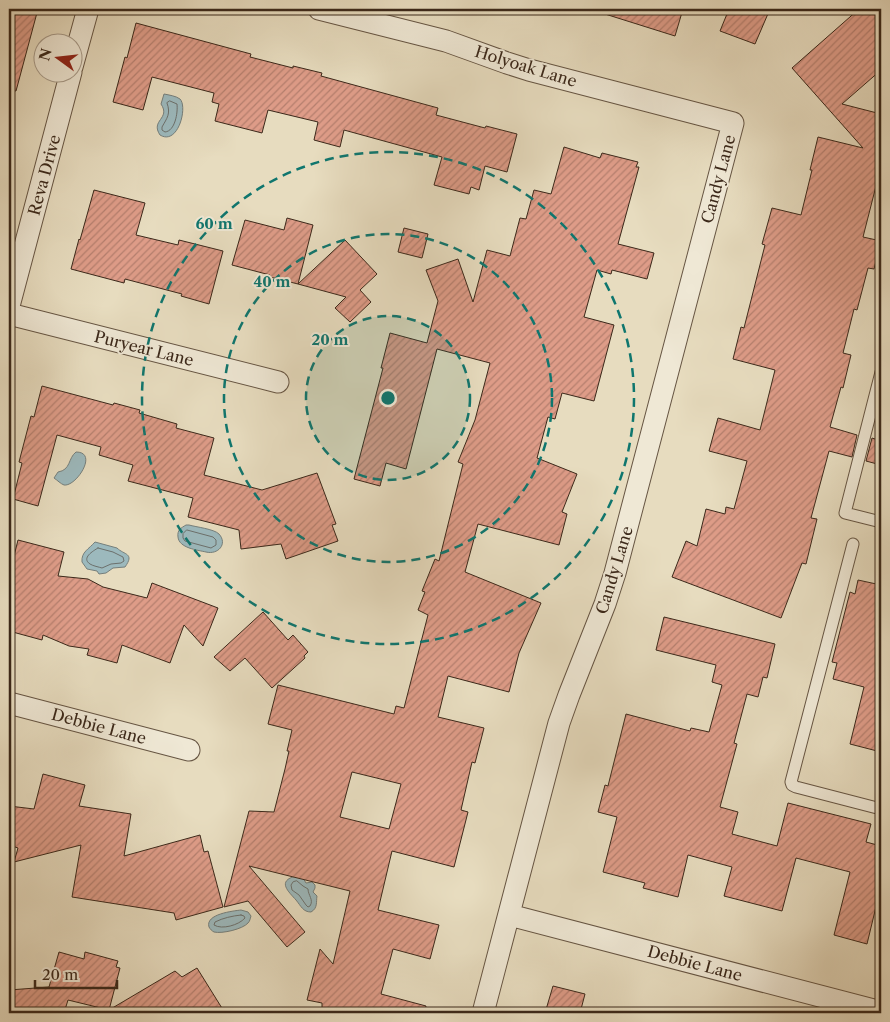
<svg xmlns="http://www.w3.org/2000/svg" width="890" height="1022" font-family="'Libre Caslon Text',serif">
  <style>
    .water { fill: #9cb9bd; stroke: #757f7c }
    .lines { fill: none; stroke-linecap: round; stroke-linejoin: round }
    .shore { stroke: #6c706c; stroke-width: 1 }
    .building { fill: url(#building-hatch); stroke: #3b281a; fill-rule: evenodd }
    .service-casing { stroke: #665543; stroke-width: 13 }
    .minor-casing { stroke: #665543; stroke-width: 23 }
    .service { stroke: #efe8d5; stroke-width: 11 }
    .minor { stroke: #efe8d5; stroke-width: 21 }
    .ring { fill: none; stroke: #0f766e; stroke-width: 2.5; stroke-dasharray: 9 6 }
    .labels { text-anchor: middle; stroke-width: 4; stroke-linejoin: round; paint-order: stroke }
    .street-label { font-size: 16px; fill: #3b281a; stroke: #efe8d5 }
    .centre { fill: #0f766e; stroke: #efe8d5; stroke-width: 2.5 }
    .ring-label { font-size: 15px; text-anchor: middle; font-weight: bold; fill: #0f766e; stroke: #efe8d5; stroke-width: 4; stroke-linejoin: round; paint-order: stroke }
  </style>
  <defs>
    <pattern id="building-hatch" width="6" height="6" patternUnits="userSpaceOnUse" patternTransform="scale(1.25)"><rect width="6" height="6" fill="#de9c88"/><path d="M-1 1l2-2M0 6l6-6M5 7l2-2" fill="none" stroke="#b57f6e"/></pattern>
  </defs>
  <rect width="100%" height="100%" fill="#e7dcbf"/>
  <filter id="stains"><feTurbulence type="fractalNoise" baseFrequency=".004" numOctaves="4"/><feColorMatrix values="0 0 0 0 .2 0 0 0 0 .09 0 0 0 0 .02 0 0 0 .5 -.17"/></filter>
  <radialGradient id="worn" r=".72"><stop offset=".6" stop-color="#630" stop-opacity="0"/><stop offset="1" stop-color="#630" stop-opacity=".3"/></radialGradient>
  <path class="water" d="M164,94C169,95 176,96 180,99C188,107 178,146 160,135C150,120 171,119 161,104Z
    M76,452C99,452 76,487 64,485C61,484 57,480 54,478L58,472C71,470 68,458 76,452Z
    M186,525H189C196,527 214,529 219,534C228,544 218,555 206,552C197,550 179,548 178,537C177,530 181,528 186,525Z
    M95,542L117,548C124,555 135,553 125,567L113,568L106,573L99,574L97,571L87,569L82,562C81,552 89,549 95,542Z
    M296,876L303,878L306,883L312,882L315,885V888L313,892L317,896C316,902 318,908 311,912C303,912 301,906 296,900C289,892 276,881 296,876Z
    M241,910L248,912L251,916C250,919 250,921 248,923C243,929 222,934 214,932C212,931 210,929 209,927C205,914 233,911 241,910Z"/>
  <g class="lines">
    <path class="shore" d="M170,101L177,104C178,113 175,131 165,132L162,130V127C167,118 171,114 167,103Z
      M187,530L213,537L216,540V545L211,548L185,541L183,538V534Z
      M98,548L113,552L123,557L124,561L121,563L111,564L102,568C99,567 93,566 90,564C81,558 93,551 98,548Z
      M297,881L303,886L308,889C308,895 314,900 310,906L308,907L306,905L299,895L292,890L291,885L293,882Z
      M241,915L244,916L245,918C239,925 222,930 214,925L215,922C223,918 232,916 241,915Z"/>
  </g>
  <path class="building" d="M9,9H38L16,91L9,90Z
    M606,9H683L675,36L605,14Z
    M729,9H770L755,44L720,31Z
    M859,9H881V70L842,104L881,114V187L876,186L863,237L881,241L874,269L868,268L857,310L854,309L843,353L851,355L843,388L841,387L830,427L857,435L852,457L829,451L811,518L817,519L806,564L802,563L781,618L672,577L686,541L697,546L706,509L725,514L726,507L734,509L747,461L709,451L718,418L760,430L775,370L733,359L741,327L744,328L765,245L762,244L772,208L801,215L812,170H810L818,137L863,148L792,68Z
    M136,23L251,54L250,57L293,68V66L322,73L321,76L438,108L436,115L485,128L486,126L517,134L507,172L485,166L479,190L471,187L469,194L434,185L442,157L344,130L340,147L314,140L318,122L268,110L262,133L215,121L219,104L212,102L214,93L152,77L143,110L113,102L125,57L127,58Z
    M564,147L600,158L602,153L638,162L636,167H639L618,244L654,253L647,279L612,270L611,274L597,270L584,317L614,325L594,401L562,393L555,419L548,417L537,458L577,474L562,512L567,514L559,545L478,524L465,572L541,603L519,653L509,692L448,676L438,717L484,728L475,763L472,762L461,810L468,812L454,867L392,851L378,910L439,925L430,959L393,949L381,994L426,1006L425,1013H335L322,1010V1003L307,1000L320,949L333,964L350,891L249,866L305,932L287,947L248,901L224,907L249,811L274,812L285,769L289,751H287L292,730L268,724L278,685L394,714L396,706L404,708L428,615L418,610L425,592L422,591L435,559L439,561L463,464L458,462L475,420L490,363L437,349L406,469L386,463L380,486L354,479L383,368H381L390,333L427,343L438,301L426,270L458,259L473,302L487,250L510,256L520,218L526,219L534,190L551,194ZM352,772L401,784L389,829L340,817Z
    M94,190L145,203L136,235L178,245L179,240L223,251L209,304L181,296L182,294L125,279L124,283L71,269L79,239L80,240Z
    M287,218L313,225L298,284L270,277V275L232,265L245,220L284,230Z
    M404,228L428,234L422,258L398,252Z
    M345,240L377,274L360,290L371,302L350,322L335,308L346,297L298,284Z
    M42,386L113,405L114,403L140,410L139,413L177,424L176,428L214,438L204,475L262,490L317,473L336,524L332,525L338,541L286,559L281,544L241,549L239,530L188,517L193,498L128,481L133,465L99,455L101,447L57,435L38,506L13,499L22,463L19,462L31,416L34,417Z
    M872,438L881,441V465L866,461Z
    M18,540L64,552L58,576L88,579L103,587L147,598L152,583L218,608L203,646L184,625L170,663L122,645L117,663L87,655L89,649L69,646L43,635L42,640L9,631V559L13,560Z
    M858,580L881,585V752L850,744L864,687L833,679L837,663L832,662L850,592L855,594Z
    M263,612L288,640L293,635L308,652L304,656L305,658L272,688L245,658L230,671L214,657Z
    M664,617L775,644L767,678L763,677L758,697L747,694L734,743L737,744L720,807L738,812L732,834L777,846L788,803L871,824L866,842L881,846V886L867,944L834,935L850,872L796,858L782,911L724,896L732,867L688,855L678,897L643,888L645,883L603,872L617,817L598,812L605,785L608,786L626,714L690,731L691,728L709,732L722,685L712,682L716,665L656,650Z
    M43,774L85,785L79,806L131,814L124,856L200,835L204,852L208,851L223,907L176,920L174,913L72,897L81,845L14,862L18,848L9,845V806L34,809Z
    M59,952L84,959L85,952L118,961L116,967L120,968L109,1010L175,971L182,977L197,968L225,1013H104L109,1010L68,1000L64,1013H9V990L49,987Z
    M553,986L585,994L580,1013H545Z"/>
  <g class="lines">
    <defs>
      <path id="service" d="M881,372L845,513L881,522
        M853,544L791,782L792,785L796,787L881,809"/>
      <path id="minor" d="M319,9L446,41L507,63L529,70L733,123L615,573L605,604L569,695L559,723L483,1013
        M72,67L88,9
        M9,306L71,72
        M9,314L278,382
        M9,703L189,750
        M509,915L881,1012"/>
    </defs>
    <use href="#service" class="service-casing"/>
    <use href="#minor" class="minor-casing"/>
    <use href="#service" class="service"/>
    <use href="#minor" class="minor"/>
  </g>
  <circle cx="388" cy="398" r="82" fill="#0f766e" fill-opacity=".12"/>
  <g class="ring">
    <circle cx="388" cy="398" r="82"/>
    <circle cx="388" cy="398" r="164"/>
    <circle cx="388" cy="398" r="246"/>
  </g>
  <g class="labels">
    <g class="street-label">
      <text transform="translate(526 66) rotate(17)" y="6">Holyoak Lane</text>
      <text transform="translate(44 175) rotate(-75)" y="6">Reva Drive</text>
      <text transform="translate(718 179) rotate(-75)" y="6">Candy Lane</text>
      <text transform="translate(144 348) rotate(14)" y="6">Puryear Lane</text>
      <text transform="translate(614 570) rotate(-73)" y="6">Candy Lane</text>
      <text transform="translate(99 726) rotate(15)" y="6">Debbie Lane</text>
      <text transform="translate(695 963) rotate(15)" y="6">Debbie Lane</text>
    </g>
  </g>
  <circle cx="388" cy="398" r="8" class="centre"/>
  <g class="ring-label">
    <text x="214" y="229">60 m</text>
    <text x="272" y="287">40 m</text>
    <text x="330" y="345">20 m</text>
  </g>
  <rect width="890" height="1022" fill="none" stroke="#e7dcbf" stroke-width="30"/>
  <rect x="10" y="10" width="870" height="1002" fill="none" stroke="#3b281a" stroke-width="2.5"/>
  <rect x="15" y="15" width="860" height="992" fill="none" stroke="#3b281a"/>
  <g transform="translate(58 58) rotate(285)"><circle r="24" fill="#efe8d5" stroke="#a79b8a"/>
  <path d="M0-4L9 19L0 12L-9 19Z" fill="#8f2418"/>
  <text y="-8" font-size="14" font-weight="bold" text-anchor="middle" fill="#3b281a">N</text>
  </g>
  <path d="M35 980v8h82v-8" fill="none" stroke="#3b281a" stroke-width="2.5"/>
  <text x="42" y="980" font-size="15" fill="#3b281a" stroke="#efe8d5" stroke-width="4" paint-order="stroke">20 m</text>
  <rect width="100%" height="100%" filter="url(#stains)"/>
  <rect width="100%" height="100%" fill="url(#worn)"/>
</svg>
